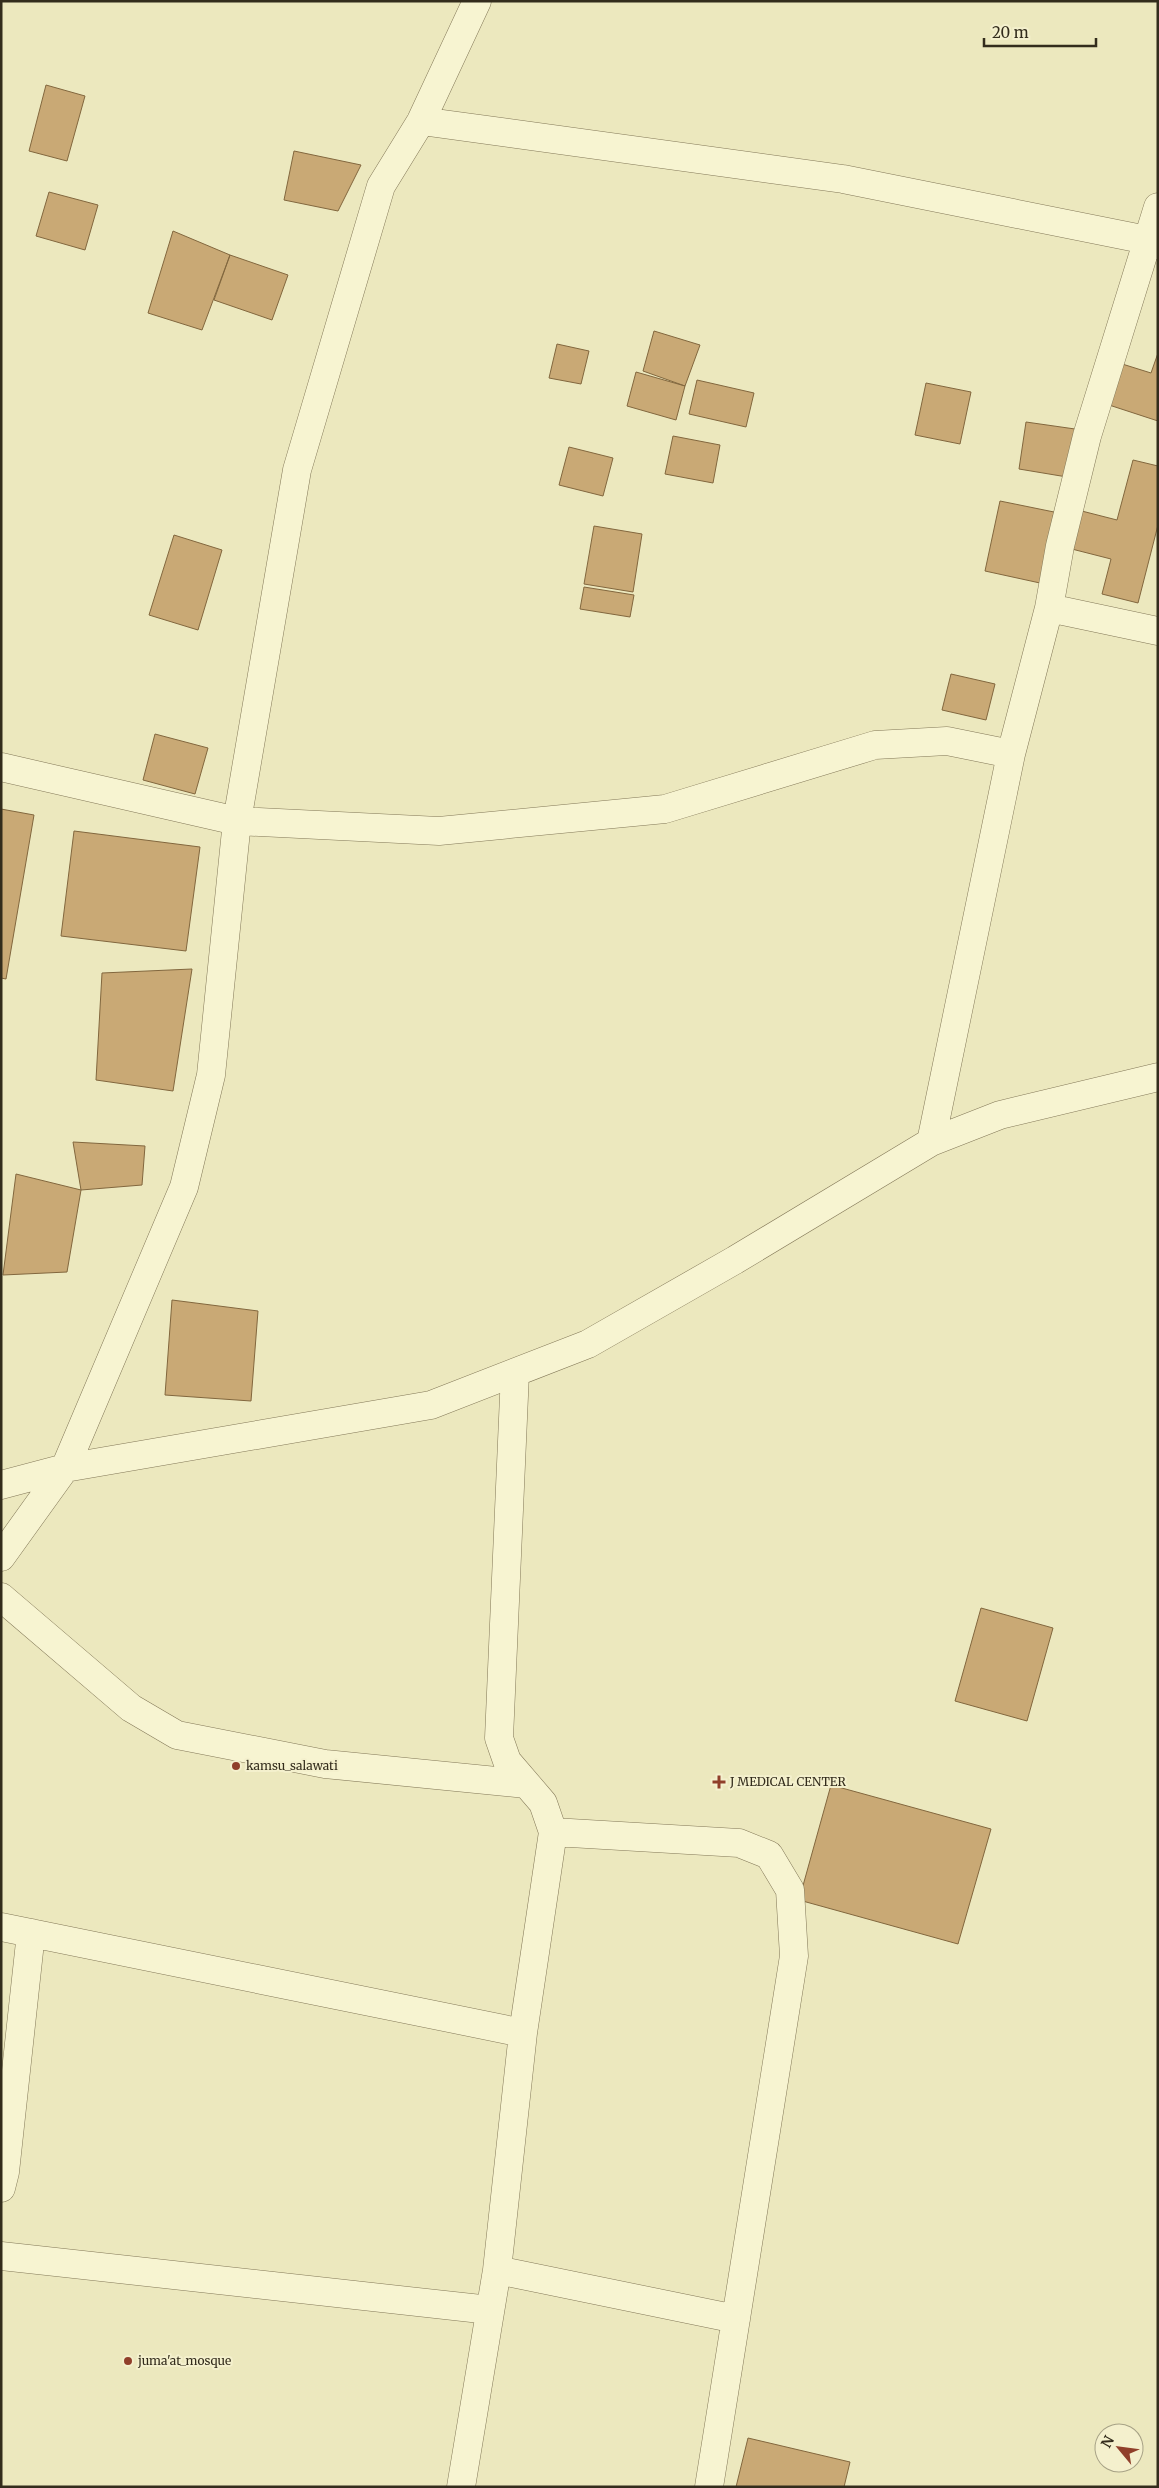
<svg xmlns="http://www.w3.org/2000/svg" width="1159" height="2488" font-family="Merriweather,serif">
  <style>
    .building { fill: #c9a975; stroke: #82673e }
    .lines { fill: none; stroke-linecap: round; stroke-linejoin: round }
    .minor-casing { stroke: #837858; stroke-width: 29 }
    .minor { stroke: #f7f4d1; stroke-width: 28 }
    .poi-dot { fill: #903f2a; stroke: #f4f0cd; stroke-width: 2 }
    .labels { text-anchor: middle; stroke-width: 4; stroke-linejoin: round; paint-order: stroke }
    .poi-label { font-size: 12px; fill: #332c1c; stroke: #f4f0cd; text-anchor: start }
  </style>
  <rect width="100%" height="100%" fill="#ece8be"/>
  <path class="building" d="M46,85L85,96L67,161L29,151Z
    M294,151L361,165L338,211L284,200Z
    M49,192L98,205L85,250L36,236Z
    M173,231L230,255L202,330L148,313Z
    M230,255L288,275L272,320L214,300Z
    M654,331L700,345L685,386L643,371Z
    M557,344L589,351L581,384L549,378Z
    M1158,353V421L1106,404L1119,363L1151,373Z
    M636,372L685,386L676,420L627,406Z
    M697,380L754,393L746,427L689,414Z
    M926,383L971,392L960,444L915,435Z
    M1026,422L1075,429L1067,477L1019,469Z
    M673,436L720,445L713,483L665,474Z
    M569,447L613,458L603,496L559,485Z
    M1133,460L1158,466V525L1138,603L1102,594L1111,559L1060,546L1070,508L1117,520Z
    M1000,501L1054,512L1040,583L985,571Z
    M594,526L642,534L633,592L584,584Z
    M174,535L222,550L198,630L149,615Z
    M584,587L634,595L630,617L580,609Z
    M951,674L995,684L986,720L942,710Z
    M155,734L208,748L195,794L143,780Z
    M1,809L34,815L6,979L1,978Z
    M74,831L200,847L186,951L61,936Z
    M192,969L173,1091L96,1080L102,973Z
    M73,1142L145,1146L142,1185L81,1190Z
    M16,1174L81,1190L67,1272L3,1275Z
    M172,1300L258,1311L251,1401L165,1395Z
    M981,1608L1053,1628L1027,1721L955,1701Z
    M831,1785L991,1829L958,1944L799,1900Z
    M748,2438L850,2462L844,2487H736Z"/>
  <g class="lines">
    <defs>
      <path id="minor" d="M421,121L843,179L1147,240L1158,245
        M1049,608L1158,631
        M1,767L237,821L439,831L665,809L875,745L947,741L1011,754
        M931,1142L1011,754L1049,608L1060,546L1087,436L1158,207
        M1,1485L65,1468L184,1187L211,1075L237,821L297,470L381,186L421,121L477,1
        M1,1557L65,1468L431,1405L588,1344L735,1260L931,1142L1000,1115L1158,1077
        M1,1597L131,1708L177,1735L325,1764L526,1784
        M553,1832L739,1843L769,1855L790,1890L794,1956L709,2487
        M1,1927L523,2033
        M1,2188L5,2172L31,1933
        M1,2256L490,2310
        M497,2270L736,2319
        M461,2487L497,2270L523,2033L553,1832L543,1803L507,1761L499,1738L515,1373"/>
    </defs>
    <use href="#minor" class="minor-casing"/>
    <use href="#minor" class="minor"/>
  </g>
  <g class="poi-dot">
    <circle cx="236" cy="1766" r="5"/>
    <path d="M716.5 1774.5h5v5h5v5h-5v5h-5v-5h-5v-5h5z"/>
    <circle cx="128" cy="2361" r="5"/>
  </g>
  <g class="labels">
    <g class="poi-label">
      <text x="246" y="1770">kamsu_salawati</text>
      <text x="730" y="1786">J MEDICAL CENTER</text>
      <text x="138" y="2365">juma'at_mosque</text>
    </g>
  </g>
  <rect width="1159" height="2488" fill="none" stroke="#332c1c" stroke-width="5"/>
  <g transform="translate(1119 2448) rotate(299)"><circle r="24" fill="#f4f0cd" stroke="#a7a286"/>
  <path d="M0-4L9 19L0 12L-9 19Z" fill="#903f2a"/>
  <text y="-8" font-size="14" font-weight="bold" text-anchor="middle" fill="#332c1c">N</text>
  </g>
  <path d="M984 38v8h112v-8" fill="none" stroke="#332c1c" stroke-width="2.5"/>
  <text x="992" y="38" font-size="15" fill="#332c1c" stroke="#f4f0cd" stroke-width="4" paint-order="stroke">20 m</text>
</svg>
